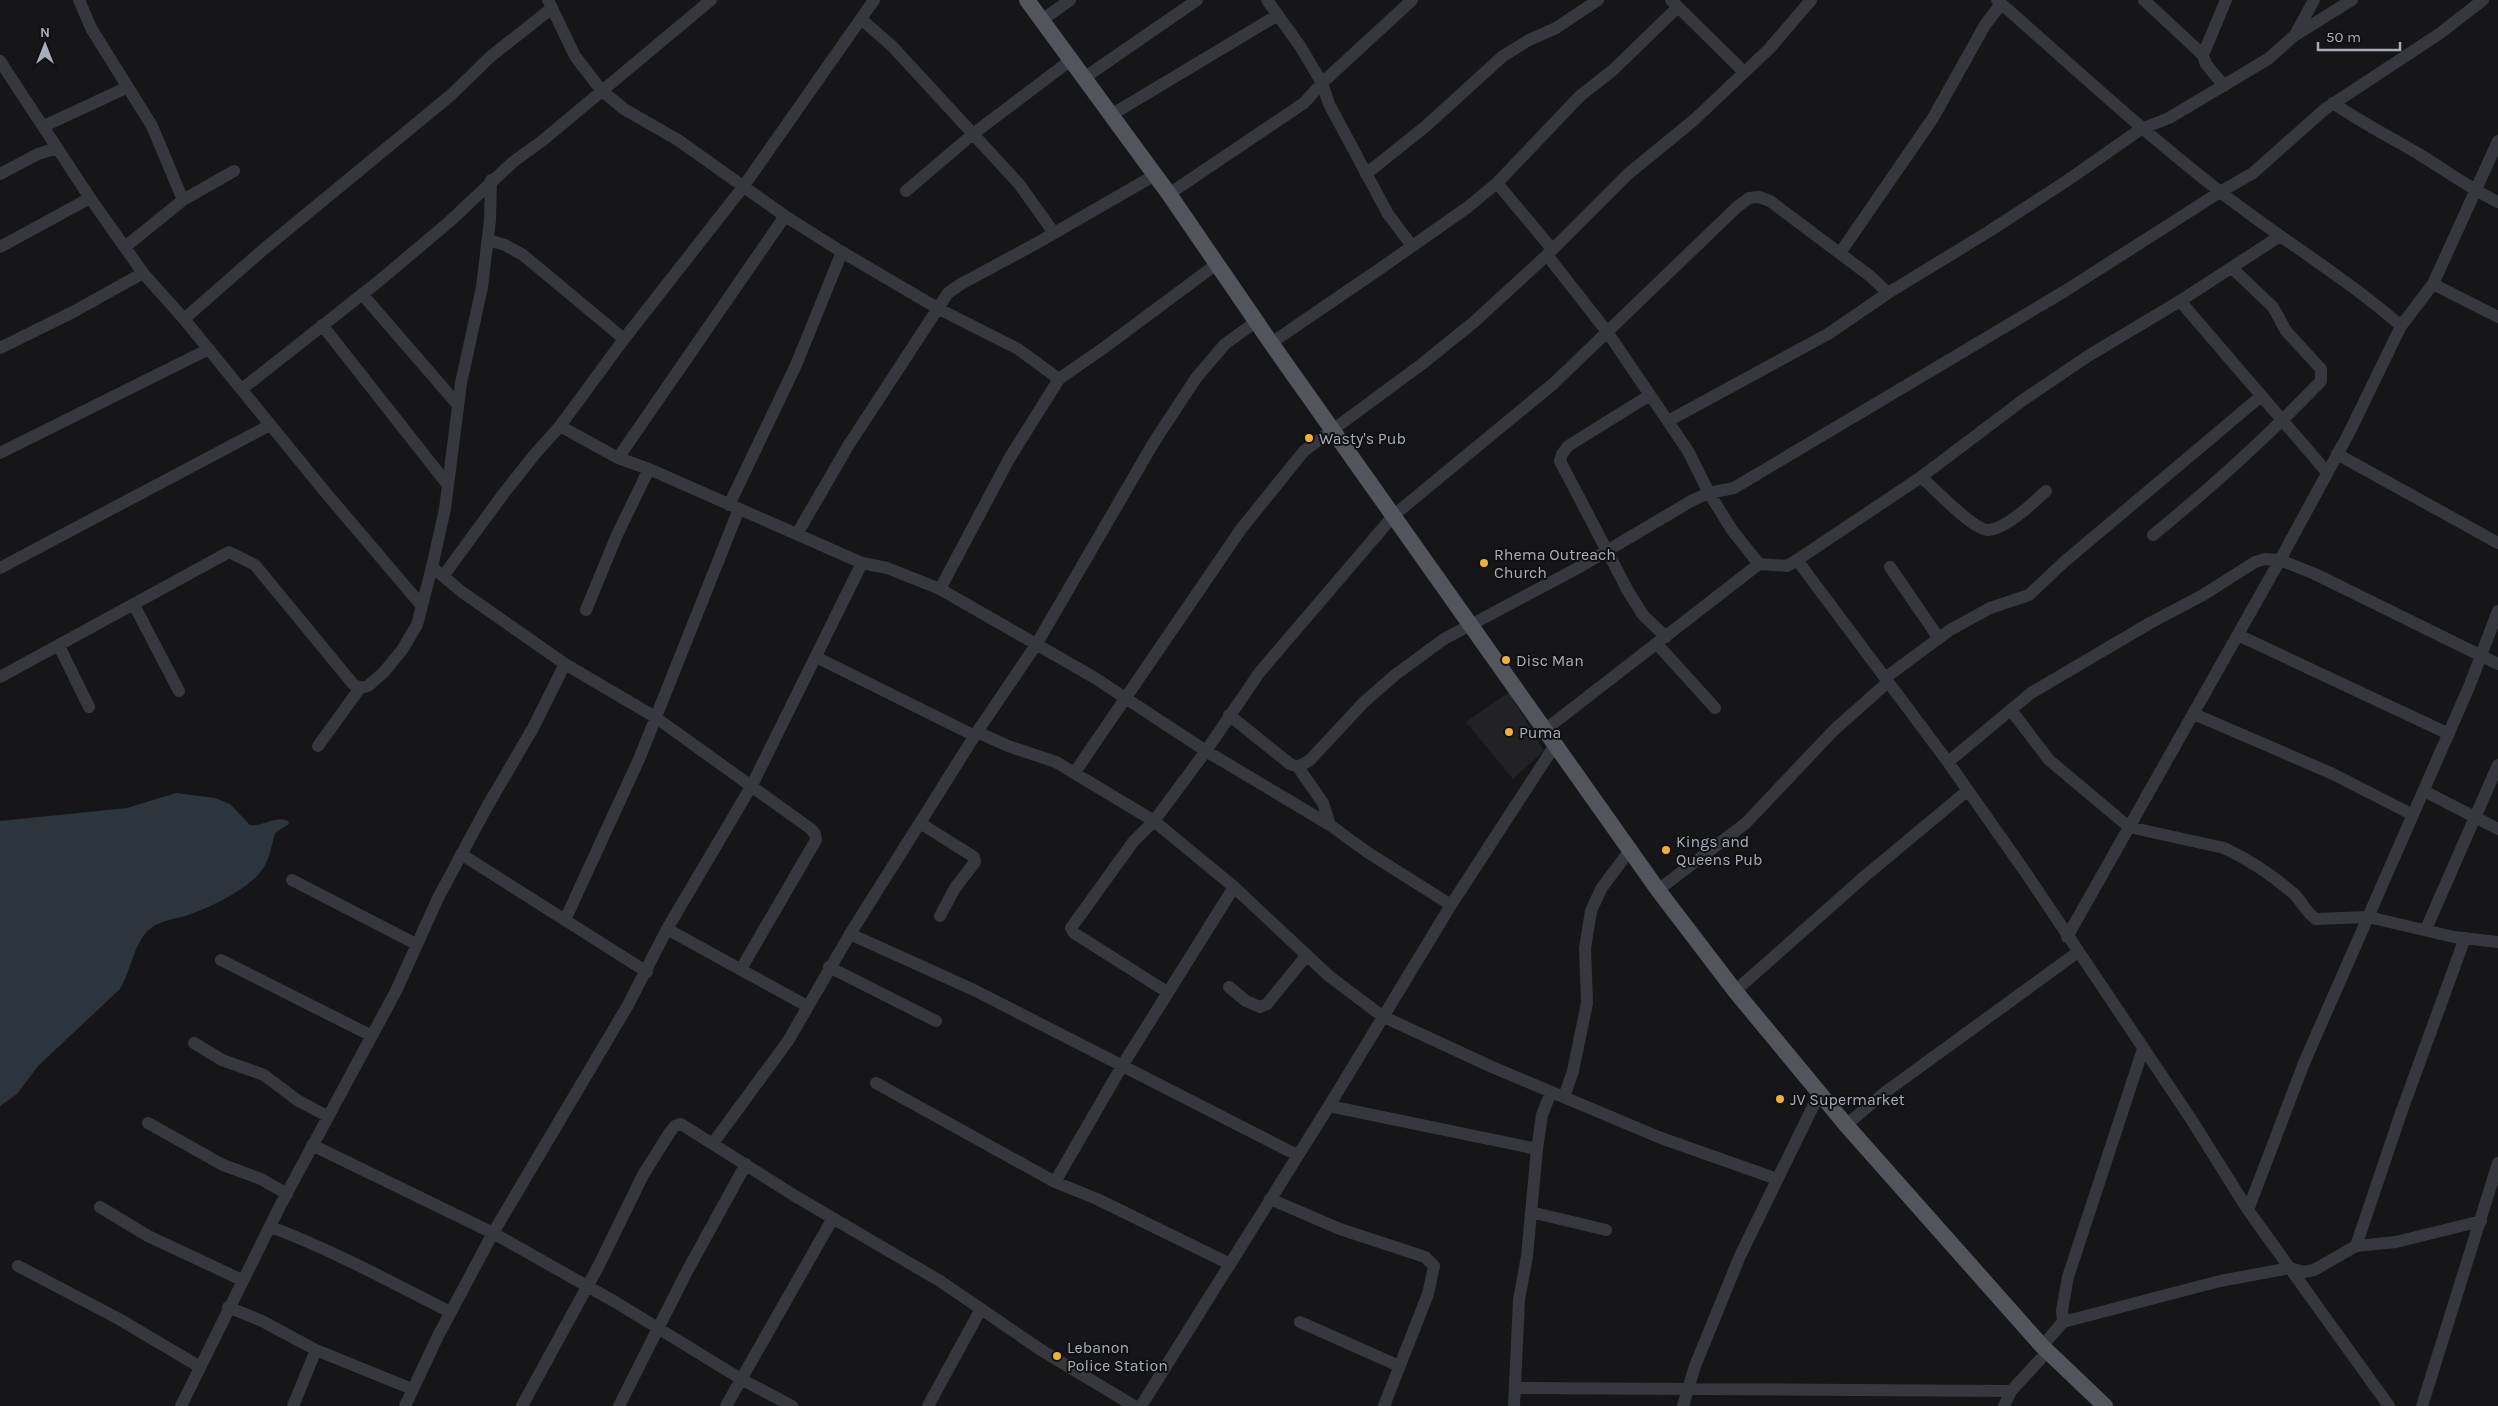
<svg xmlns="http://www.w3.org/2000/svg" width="2498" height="1406" font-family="Karla,sans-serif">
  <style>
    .built { fill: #222225 }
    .water { fill: #2c353c }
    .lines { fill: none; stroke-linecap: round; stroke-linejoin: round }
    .minor { stroke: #37383d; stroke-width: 12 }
    .major { stroke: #53555c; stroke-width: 16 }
    .poi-dot { fill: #f2b134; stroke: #111113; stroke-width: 2 }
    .labels { text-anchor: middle; stroke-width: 4; stroke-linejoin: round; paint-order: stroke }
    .poi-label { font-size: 16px; fill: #a8adb8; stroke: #111113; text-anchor: start }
  </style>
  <rect width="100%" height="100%" fill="#161618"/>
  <path class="built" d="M1509,692L1544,751L1513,779L1466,722Z"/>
  <path class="water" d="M176,793L215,798L230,804L250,825C264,827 275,815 288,821L289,824L275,833C271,847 269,864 258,875C242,892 209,908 188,915C176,919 161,920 151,928C134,941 131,971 120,989L38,1066L17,1094L0,1106V821L127,808Z"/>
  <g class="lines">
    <path class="minor" d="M79,0L91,28L152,126L183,200
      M548,0L575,56L601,90L624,109L678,140L785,216L842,252L939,309L1018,349L1059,379
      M1267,0L1300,46L1322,83L1329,104L1388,214L1412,246
      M1671,0L1744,72
      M1997,0C2070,64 2141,130 2218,190C2277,237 2344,276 2401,326
      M2144,0L2203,55L2206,64L2224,86
      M861,19L892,46L1019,184L1054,233
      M1042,20L1070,0
      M2295,35L2314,0
      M2203,55L2226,0
      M0,61L90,198L143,273L184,319L326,493L422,606
      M1084,78L1197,0
      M2333,103C2362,123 2392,138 2422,156C2448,172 2471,189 2498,202
      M1111,115L1278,15
      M44,126L128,87
      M0,174L38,154L57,148
      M1366,174L1426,126L1503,56L1529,40L1556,28L1598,0
      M1497,183L1552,249
      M906,191L973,134L1071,60
      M1169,194L1304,103L1322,83L1412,0
      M488,240L505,245L523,255L624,339
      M0,247L90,198
      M125,247L183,200L234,171
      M1840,253L1933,118L1985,25L2001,4
      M1547,255L1608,333L1688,451L1709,493L1732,530L1759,564L1787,566L1797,560L1921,477L2023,400L2088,356L2180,301L2280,236
      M2433,284L2498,317
      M362,294L458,405
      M2180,301L2326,471
      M184,319L264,249L451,95L490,57L552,8
      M322,325L448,485
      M1271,343L1384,266L1468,207L1497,183L1580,96L1613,70L1678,7
      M0,348L73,312L143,273
      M242,389L379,281L449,222L513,162L542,141L711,0
      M1650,395L1568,446L1562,454L1560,461L1628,591L1643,615L1666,637
      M1668,421L1828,334L1888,293L1988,232L2065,182L2141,129L2169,118L2268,59L2294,36L2352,0
      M560,426L618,458L649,469L862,563L887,568L940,589L1095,678L1206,751L1330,825L1367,852L1451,905
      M0,453L209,349
      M2337,454L2498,543
      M618,458L785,216
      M1921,477C1934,488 1973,530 1988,530C2006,529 2033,503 2046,491
      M729,505L796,365L842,252
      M797,534L848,446L948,293L961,284L1037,243L1155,175
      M2153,535C2212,487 2268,436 2321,381V369L2286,331L2273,307L2232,268
      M1797,560L1948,762L2026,873L2191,1119L2248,1210L2389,1406
      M432,567L462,592L565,664L655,717L811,829L815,834L816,840L741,969
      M1890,567L1938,637
      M0,568L270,425
      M444,575L504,493L535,454L560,426L624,339L743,187L874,0
      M940,589L1009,459L1059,379L1105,347L1218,263
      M134,605L179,691
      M586,610L617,535L649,469
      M2238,635L2449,734
      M1657,644L1715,708
      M59,646L89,707
      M816,657L975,736
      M0,677L229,552L255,565L353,684L360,688
      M1885,678L1950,630L1990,608L2029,595L2064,562L2260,397
      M2011,710L2049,760L2129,827L2224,848C2248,859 2273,876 2293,893C2302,901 2306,913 2316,919L2368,917L2454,937L2498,942
      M2194,714L2333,774L2413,815
      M1229,715L1290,764L1298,767L1310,760L1364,702L1395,675L1444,639L1576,569L1693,500L1709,493L1734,488L2065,291L2220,192L2253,173L2325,109L2439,34L2483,0
      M1546,729L1759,564
      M977,732L1008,746L1056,762L1154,821L1133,842L1071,928L1074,933L1167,992
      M318,746L360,688L368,686L384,672L402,650L417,625L432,567L445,509L461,383L482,287L490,220L491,180
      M1948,762L2031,693L2150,623L2203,595L2255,562L2265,559L2280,560L2315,574L2498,664
      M1298,767L1323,803L1330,825
      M1075,772L1241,529L1304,451L1422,364L1474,322L1547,255L1628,174L1694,120L1770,48L1811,0
      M2424,791L2498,829
      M920,823L974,857L975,862L955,888L940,916
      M461,854L647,972
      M292,880L416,944
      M1658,890L1746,823L1834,730L1888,682
      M565,920L640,757L739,509
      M667,929L807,1006
      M2426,929L2498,765
      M850,934L974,990L1297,1155
      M2067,937L2280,560L2349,433L2401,326L2433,284L2498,141
      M221,960L370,1035
      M829,967L936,1021
      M1229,987L1246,1001L1260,1007L1267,1004L1307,955
      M1735,991L1865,876L1967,791
      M194,1043L222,1060L264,1075L297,1100L327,1116
      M876,1083L1055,1182L1097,1199L1230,1264
      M1564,1097L1573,1071L1587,1003L1585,948L1591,911L1601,889L1630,850
      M1329,1106L1537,1149
      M148,1123L223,1165L261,1179L287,1194
      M1846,1125L1884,1093L2078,952
      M713,1143L788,1041L850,934L977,732L1036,645L1154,442L1196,378L1225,344L1257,321
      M312,1145L493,1233L617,1303L741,1379L792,1406
      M1777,1179L1661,1138L1492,1067L1382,1016L1329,976L1234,887L1154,821L1206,751L1259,673L1394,515L1553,384L1737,207L1749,198L1759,197L1770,201L1870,276L1888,293
      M1055,1182L1122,1066L1234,887
      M1270,1199L1340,1229L1425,1257L1434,1266L1428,1294L1384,1406
      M100,1207L148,1236L242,1280
      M2248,1210L2304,1063L2469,687L2498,611
      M1531,1212L1606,1230
      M271,1227C332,1250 391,1282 450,1312
      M2356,1246L2401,1113L2465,938
      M18,1266L119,1319L200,1367
      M228,1307L262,1321L316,1350L412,1389
      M1300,1322L1399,1366
      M2063,1322L2062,1310L2068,1277L2143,1049
      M2042,1346L2063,1322L2220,1281L2290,1268L2304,1272L2314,1270L2356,1246L2396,1242L2481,1221
      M1515,1388L2011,1391
      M181,1406L280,1206L396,991L438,898L488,805L533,728L565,664
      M293,1406L316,1350
      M405,1406L438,1336L493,1233L628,1005L667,929L752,785L862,563
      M522,1406L599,1265L643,1175L670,1132L675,1126L681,1124L795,1196L940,1281L1041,1350L1134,1406
      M619,1406L685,1275L746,1164
      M726,1406L833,1218
      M928,1406L981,1309
      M1141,1406L1329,1106L1451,905L1555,745
      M1514,1406L1519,1300L1527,1256L1537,1149L1542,1115L1551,1092
      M1683,1406L1695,1366L1740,1256L1820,1092
      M2004,1406L2011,1391L2048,1351
      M2422,1406L2498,1163"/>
    <path class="major" d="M1027,0L1169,194L1271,343L1658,890L1735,991L1846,1125L2042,1346L2105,1406"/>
  </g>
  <g class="poi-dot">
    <circle cx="1309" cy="438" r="5"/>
    <circle cx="1484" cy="563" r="5"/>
    <circle cx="1506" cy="660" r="5"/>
    <circle cx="1509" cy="732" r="5"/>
    <circle cx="1666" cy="850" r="5"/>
    <circle cx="1780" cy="1099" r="5"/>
    <circle cx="1057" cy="1356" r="5"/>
  </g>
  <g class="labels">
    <g class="poi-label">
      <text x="1319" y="444">Wasty's Pub</text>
      <text x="1494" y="560">Rhema Outreach<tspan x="1494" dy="18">Church</tspan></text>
      <text x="1516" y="666">Disc Man</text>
      <text x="1519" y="738">Puma</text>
      <text x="1676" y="847">Kings and<tspan x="1676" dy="18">Queens Pub</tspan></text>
      <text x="1790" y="1105">JV Supermarket</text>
      <text x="1067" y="1353">Lebanon<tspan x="1067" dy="18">Police Station</tspan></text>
    </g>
  </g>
  <g transform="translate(45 45)" stroke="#111113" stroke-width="4" paint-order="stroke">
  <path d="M0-4L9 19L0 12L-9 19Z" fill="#a8adb8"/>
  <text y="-8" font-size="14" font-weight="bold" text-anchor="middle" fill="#a8adb8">N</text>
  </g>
  <path d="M2318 42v8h82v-8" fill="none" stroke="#a8adb8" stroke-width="2.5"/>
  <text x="2326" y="42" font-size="15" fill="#a8adb8" stroke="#111113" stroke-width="4" paint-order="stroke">50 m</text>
</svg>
